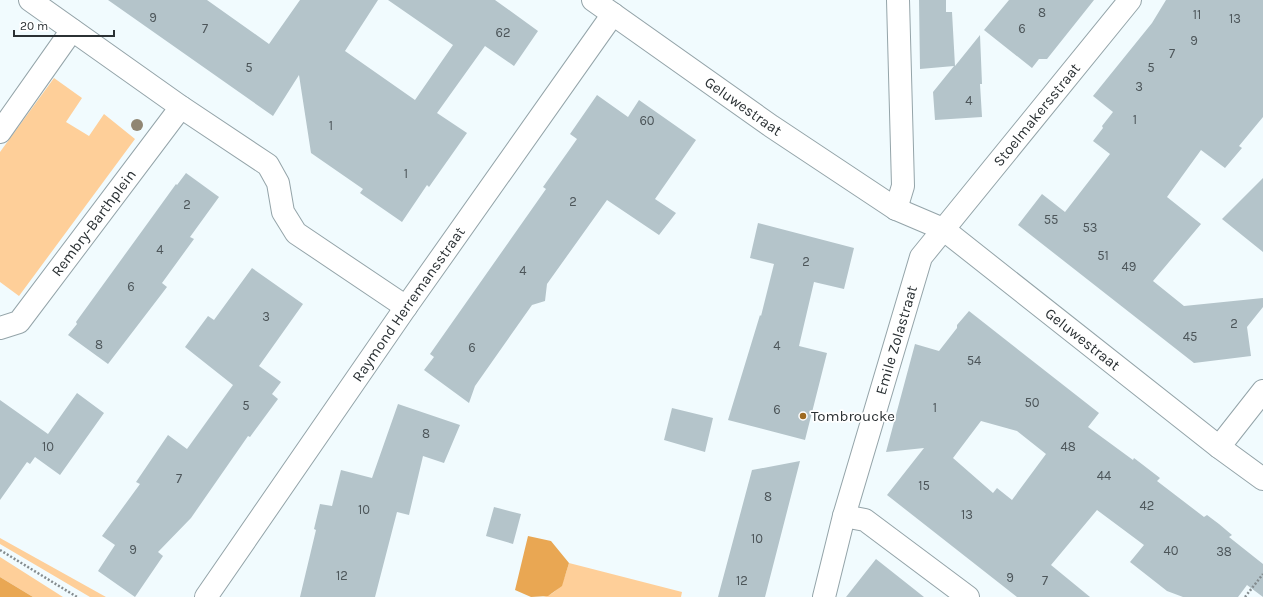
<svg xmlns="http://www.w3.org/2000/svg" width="1263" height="597" font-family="Karla,sans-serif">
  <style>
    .green { fill: #fecf99 }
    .forest { fill: #e9a753 }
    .building { fill: #b4c4ca; fill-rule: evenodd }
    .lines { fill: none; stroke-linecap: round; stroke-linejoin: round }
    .street-casing { stroke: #94a4a9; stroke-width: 24 }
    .path { stroke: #848c8f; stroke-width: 2.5; stroke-dasharray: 2 2; stroke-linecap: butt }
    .street { stroke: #fff; stroke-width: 22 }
    .tree { fill: #908673 }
    .poi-dot { fill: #9e6a21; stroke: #fff; stroke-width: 1.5 }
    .labels { text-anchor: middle; stroke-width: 3.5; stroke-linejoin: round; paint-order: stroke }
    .number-label { font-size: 13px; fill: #4d565a }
    .street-label { font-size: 15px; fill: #2b3134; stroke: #fff }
    .poi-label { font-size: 15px; fill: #2b3134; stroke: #fff; text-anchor: start }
  </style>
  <rect width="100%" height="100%" fill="#f1fbfe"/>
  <path class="green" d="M54,78L82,98L66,122L89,136L104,114L135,139L19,296L0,282V152Z
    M0,538L106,597H90L0,544Z
    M0,557L63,597H33L0,577Z
    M569,563L682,592L681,597H543C562,592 564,579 569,563Z"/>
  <path class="forest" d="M528,536L551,541L569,563L562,586L548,596L531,597L515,590Z
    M0,577L33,597H0Z"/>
  <path class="building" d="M108,0H207L269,44L300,0H378L345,51L415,100L453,45L388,0H495L538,31L514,66L485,46L437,113L467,133L429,187L427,185L402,222L360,193L363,189L311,153L299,75L273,116Z
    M919,0H946V12H952L955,66L980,35L982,84H980L982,117L935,120L933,92L954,66L920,69Z
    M1009,0H1094L1047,59H1039L1032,68L984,30Z
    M1166,0H1263V117L1239,146L1242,148L1225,168L1201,150L1167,197L1201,224L1153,281L1184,306L1263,298V307L1247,327L1251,356L1194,363L1018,225L1042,194L1065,212L1110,154L1093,141L1103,128L1102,126L1113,112L1093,96L1152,23Z
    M597,95L628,117L639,100L696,140L655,199L676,213L659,235L607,200L547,284L545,301L532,305L475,386L469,403L424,370L434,357L430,354L546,189L543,187L577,139L570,134Z
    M186,173L219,197L190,237L194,239L162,283L167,287L108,364L68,335L77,324L76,322L142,231L176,184L177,185Z
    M1263,178V252L1222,219Z
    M758,223L854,248L844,289L814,282L799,346L827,353L805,440L728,420L760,315L761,316L774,264L750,258Z
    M252,268L303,304L259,366L281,382L272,394L278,399L250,437L248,436L191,518L158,552L163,556L135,597L98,571L115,545L102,536L140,484L136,482L168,435L187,449L233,385L185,347L208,316L214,320Z
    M969,311L1099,413L1088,427L1133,460L1134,458L1160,478L1157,481L1204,517L1207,515L1219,524L1232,535L1229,537L1263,564V597L1247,585L1238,597H1183L1167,591L1130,562L1144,545L1097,510L1051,565L1090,597H1017L887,495L924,448L886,452L915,344L939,351L957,328V325ZM981,421L1017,431L1046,454L1012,500L997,488L993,493L953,458Z
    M77,393L104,413L60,475L35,457L30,464L27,462L0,500V400L48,434Z
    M398,404L460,425L444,463L423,456L409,515L397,512L375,597H300L316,530L314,529L320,504L332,506L341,470L372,478Z
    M672,408L713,418L705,452L664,440Z
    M800,461L765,597H718L752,470Z
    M494,507L521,514L513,544L486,536Z
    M876,559L924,597H846Z"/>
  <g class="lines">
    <defs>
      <g id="street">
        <path d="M30,0L181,107L268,165L278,183L283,212L296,233L406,307"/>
        <path id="s1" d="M593,0L771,126L896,209L943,229L1219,447L1263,479"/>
        <path d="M0,132L72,30"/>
        <path d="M896,209L903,186L898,0"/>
        <path id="s2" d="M0,328L19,322L181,107"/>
        <path d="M1219,447L1263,391"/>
        <path d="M844,516L865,520L968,597"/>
        <path id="s3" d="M206,597L406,307L613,14"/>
        <path id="s4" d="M824,597L844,516L921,257L1130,0"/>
      </g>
    </defs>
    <use href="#street" class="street-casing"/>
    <path class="path" d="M0,550L77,597
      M1245,597L1263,574"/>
    <use href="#street" class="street"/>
  </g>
  <circle class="tree" cx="137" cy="125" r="6"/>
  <circle class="poi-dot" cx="803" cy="416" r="4"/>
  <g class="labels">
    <g class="number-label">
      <text x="1042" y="17">8</text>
      <text x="1197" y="19">11</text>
      <text x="153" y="22">9</text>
      <text x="1235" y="23">13</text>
      <text x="205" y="33">7</text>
      <text x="1022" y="33">6</text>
      <text x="503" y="37">62</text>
      <text x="1194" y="45">9</text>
      <text x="1172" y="58">7</text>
      <text x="249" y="72">5</text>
      <text x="1151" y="72">5</text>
      <text x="1139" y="91">3</text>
      <text x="969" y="105">4</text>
      <text x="1135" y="124">1</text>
      <text x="647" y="125">60</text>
      <text x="331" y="130">1</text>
      <text x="406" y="178">1</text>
      <text x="573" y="206">2</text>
      <text x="187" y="209">2</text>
      <text x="1051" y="224">55</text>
      <text x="1090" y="232">53</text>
      <text x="160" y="254">4</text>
      <text x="1103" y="260">51</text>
      <text x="806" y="266">2</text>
      <text x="1129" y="271">49</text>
      <text x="523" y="275">4</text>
      <text x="131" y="291">6</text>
      <text x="266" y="321">3</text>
      <text x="1234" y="328">2</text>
      <text x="1190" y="341">45</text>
      <text x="99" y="349">8</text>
      <text x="777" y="350">4</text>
      <text x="472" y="352">6</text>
      <text x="974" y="365">54</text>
      <text x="1032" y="407">50</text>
      <text x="246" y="410">5</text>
      <text x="935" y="412">1</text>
      <text x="777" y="414">6</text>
      <text x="426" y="438">8</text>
      <text x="48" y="451">10</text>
      <text x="1068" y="451">48</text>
      <text x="1104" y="480">44</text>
      <text x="179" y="483">7</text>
      <text x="924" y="490">15</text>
      <text x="768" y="501">8</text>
      <text x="1147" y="510">42</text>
      <text x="364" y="514">10</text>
      <text x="967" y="519">13</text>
      <text x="757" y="543">10</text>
      <text x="133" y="554">9</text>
      <text x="1171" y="555">40</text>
      <text x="1224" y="556">38</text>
      <text x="342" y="580">12</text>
      <text x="1010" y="582">9</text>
      <text x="742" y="585">12</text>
      <text x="1045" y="585">7</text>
    </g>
    <g class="street-label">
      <text dy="5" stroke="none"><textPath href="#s1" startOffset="184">Geluwestraat</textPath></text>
      <text dy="5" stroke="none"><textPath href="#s4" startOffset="537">Stoelmakersstraat</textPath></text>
      <text dy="5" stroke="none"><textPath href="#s2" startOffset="144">Rembry-Barthplein</textPath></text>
      <text dy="5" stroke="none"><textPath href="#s3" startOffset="356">Raymond Herremansstraat</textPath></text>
      <text dy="5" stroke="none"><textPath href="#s1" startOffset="597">Geluwestraat</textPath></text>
      <text dy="5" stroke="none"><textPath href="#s4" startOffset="267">Emile Zolastraat</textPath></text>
    </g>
    <g class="poi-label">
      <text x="811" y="421">Tombroucke</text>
    </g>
  </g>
  <path d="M14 30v6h100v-6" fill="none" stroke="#2b3134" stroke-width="2"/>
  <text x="20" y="30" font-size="12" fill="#2b3134" stroke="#ffffff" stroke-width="3" paint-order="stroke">20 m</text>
</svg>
